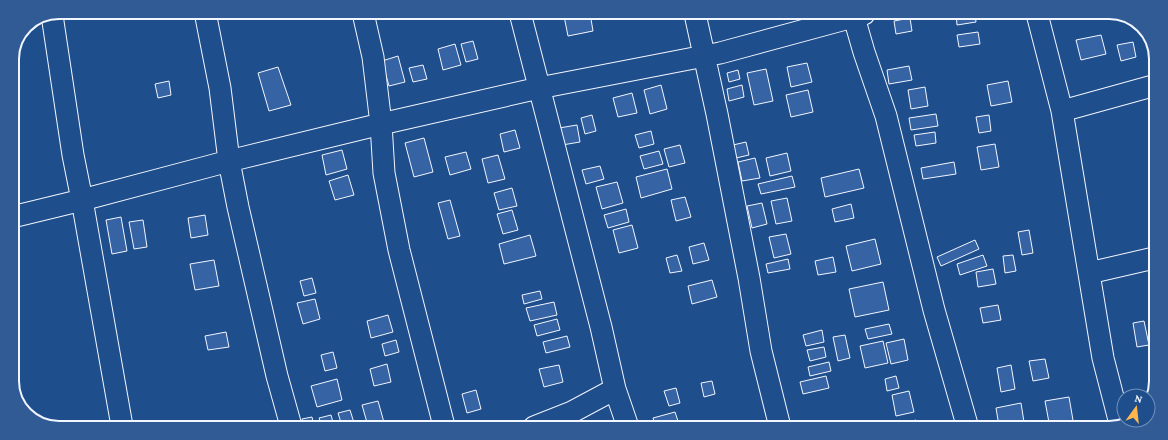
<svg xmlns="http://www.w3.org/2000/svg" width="1168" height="440" font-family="'Crimson Pro',serif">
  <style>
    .building { fill: #3563a3; stroke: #f2f6ff }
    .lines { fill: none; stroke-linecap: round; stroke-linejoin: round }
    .minor-casing { stroke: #f2f6ff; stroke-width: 23 }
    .minor { stroke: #1f4e8c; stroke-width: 21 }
    .rim { fill: none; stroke: #f2f6ff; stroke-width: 2 }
  </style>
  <rect width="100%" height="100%" fill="#1f4e8c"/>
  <path class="building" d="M578,13H590L593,31L568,36L564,16Z
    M956,14H975L976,22L957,25Z
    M910,18L912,31L896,34L894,21Z
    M978,32L980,44L959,47L957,35Z
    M1101,35L1106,54L1081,60L1076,40Z
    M473,41L478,59L466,62L461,44Z
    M1133,42L1136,57L1121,61L1117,45Z
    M455,44L461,65L443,70L438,49Z
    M398,56L405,82L389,86L382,61Z
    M807,63L812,82L791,87L787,67Z
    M423,65L427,79L413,82L409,68Z
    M909,66L912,80L889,84L887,70Z
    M278,67L291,105L269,111L258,73Z
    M766,69L773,101L754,105L747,73Z
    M738,70L740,79L729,82L727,73Z
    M169,81L171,95L158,98L155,84Z
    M1008,81L1012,102L991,106L987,85Z
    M661,85L667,109L650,114L644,90Z
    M742,85L744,97L729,101L727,89Z
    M925,87L928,106L911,109L908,90Z
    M808,90L813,112L791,117L786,95Z
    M632,93L637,113L618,117L613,98Z
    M936,114L938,126L911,130L909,118Z
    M592,115L596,131L585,134L581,118Z
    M989,115L991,131L979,133L976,117Z
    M577,125L580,142L562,145L559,128Z
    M515,130L520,148L504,152L500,134Z
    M651,131L654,144L639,148L635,135Z
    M935,132L936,143L916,146L914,135Z
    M424,138L433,172L414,177L405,143Z
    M746,142L749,155L736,158L733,145Z
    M995,144L999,167L981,170L977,147Z
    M680,145L685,163L669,167L664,149Z
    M342,150L347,169L326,175L322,155Z
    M659,151L663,164L644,169L640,156Z
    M466,152L471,169L450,175L445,157Z
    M787,153L791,171L770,176L766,158Z
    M498,155L505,179L488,183L482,159Z
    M755,158L760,178L742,181L738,162Z
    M954,162L956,174L923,179L921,168Z
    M600,166L604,179L586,184L582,170Z
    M667,169L672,189L641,198L636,177Z
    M859,169L864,188L825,197L821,178Z
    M348,175L354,195L335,200L329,181Z
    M792,176L795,187L761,194L758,184Z
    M617,182L623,203L602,209L596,187Z
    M512,188L517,206L499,210L494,193Z
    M685,197L691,217L676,221L671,200Z
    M787,198L792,221L776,224L771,201Z
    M450,200L460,236L448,239L438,203Z
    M762,203L767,224L752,228L747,206Z
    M851,204L854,218L835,222L832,209Z
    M626,209L629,222L608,228L604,215Z
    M512,210L518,230L503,234L497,214Z
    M205,215L208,235L191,238L188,218Z
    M121,217L127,251L112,254L106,220Z
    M143,220L147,247L134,249L129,222Z
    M632,225L638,248L619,253L613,230Z
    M1029,230L1033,253L1022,255L1018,232Z
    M786,234L791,254L774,258L769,237Z
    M530,235L536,256L504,264L499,244Z
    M875,239L881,264L852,271L846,246Z
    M975,240L979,249L941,266L937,257Z
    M704,243L709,260L693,264L689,247Z
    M677,255L682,271L670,273L666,258Z
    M983,255L987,266L960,275L957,264Z
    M1013,255L1016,271L1005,273L1003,256Z
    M833,257L836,272L818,275L815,261Z
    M788,259L790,269L768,273L766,264Z
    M214,260L219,286L195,290L190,264Z
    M993,269L996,284L978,287L976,272Z
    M312,278L316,293L304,296L300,281Z
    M712,280L717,297L692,304L688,286Z
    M883,282L889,310L855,317L849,289Z
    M540,291L542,299L524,304L522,295Z
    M315,299L320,319L303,324L297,303Z
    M554,302L557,315L530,321L526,308Z
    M998,305L1001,320L983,323L980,308Z
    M388,315L393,332L371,338L367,321Z
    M557,319L560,330L537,336L534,325Z
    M1144,321L1149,345L1137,347L1133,323Z
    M889,324L892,334L868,339L865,329Z
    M822,330L824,342L806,346L803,335Z
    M226,332L229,347L208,350L205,336Z
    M845,335L850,358L838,361L833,337Z
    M567,336L570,347L546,353L543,342Z
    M904,339L908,360L891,364L886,343Z
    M396,340L399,352L385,356L382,344Z
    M883,341L888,363L865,368L860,346Z
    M824,347L826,357L810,361L807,350Z
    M333,352L337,368L325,371L321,355Z
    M1045,359L1049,378L1033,381L1029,361Z
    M829,362L831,371L810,376L808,367Z
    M387,364L391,382L374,386L370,369Z
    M559,365L563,382L544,387L539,369Z
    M1011,365L1015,389L1001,392L997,368Z
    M826,376L829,388L803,394L800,382Z
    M896,376L899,388L887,391L885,379Z
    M337,379L342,400L317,407L311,386Z
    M712,381L715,394L704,397L701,383Z
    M676,388L680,403L669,406L664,391Z
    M476,390L481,409L467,413L462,394Z
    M909,391L914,412L896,416L892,395Z
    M1069,397L1074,426L1065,428H1050L1045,401Z
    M378,401L385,426H368L362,405Z
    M1021,403L1024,422L999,426L996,408Z
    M350,410L355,426H342L338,413Z
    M675,412L680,427H656L653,418Z
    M331,415L334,426H322L319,418Z
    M312,417L314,426H304L302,419Z
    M916,420L917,428L900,427V424Z"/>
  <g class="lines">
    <defs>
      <path id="minor" d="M205,12L220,88L229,161L238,207L277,376L291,426
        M363,13L373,57L381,124L384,173L399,250L444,426
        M520,13L601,327L615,389L628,427
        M695,14L717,114L749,278L761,351L780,427
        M853,14L864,52L886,116L934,310L968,428
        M1037,14L1062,111L1103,358L1120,424
        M52,15L73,155L82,200L122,426
        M1062,111L1156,85
        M12,217L82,200L229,161L381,124L539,88L720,53L864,14
        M1089,273L1154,258
        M534,427L572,412L615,389"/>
    </defs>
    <use href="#minor" class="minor-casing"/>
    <use href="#minor" class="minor"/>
  </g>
  <path d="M0 0H1168V440H0ZM59 19H1109A40 40 0 0 1 1149 59V381A40 40 0 0 1 1109 421H59A40 40 0 0 1 19 381V59A40 40 0 0 1 59 19Z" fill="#305b95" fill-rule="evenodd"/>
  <path class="rim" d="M59 19H1109A40 40 0 0 1 1149 59V381A40 40 0 0 1 1109 421H59A40 40 0 0 1 19 381V59A40 40 0 0 1 59 19Z"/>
  <g transform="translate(1136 408) rotate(15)"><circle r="19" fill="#1f4e8c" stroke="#7391ba"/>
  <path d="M0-3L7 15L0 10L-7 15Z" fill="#ffb74d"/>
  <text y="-6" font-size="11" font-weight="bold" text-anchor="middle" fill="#f2f6ff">N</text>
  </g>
</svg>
